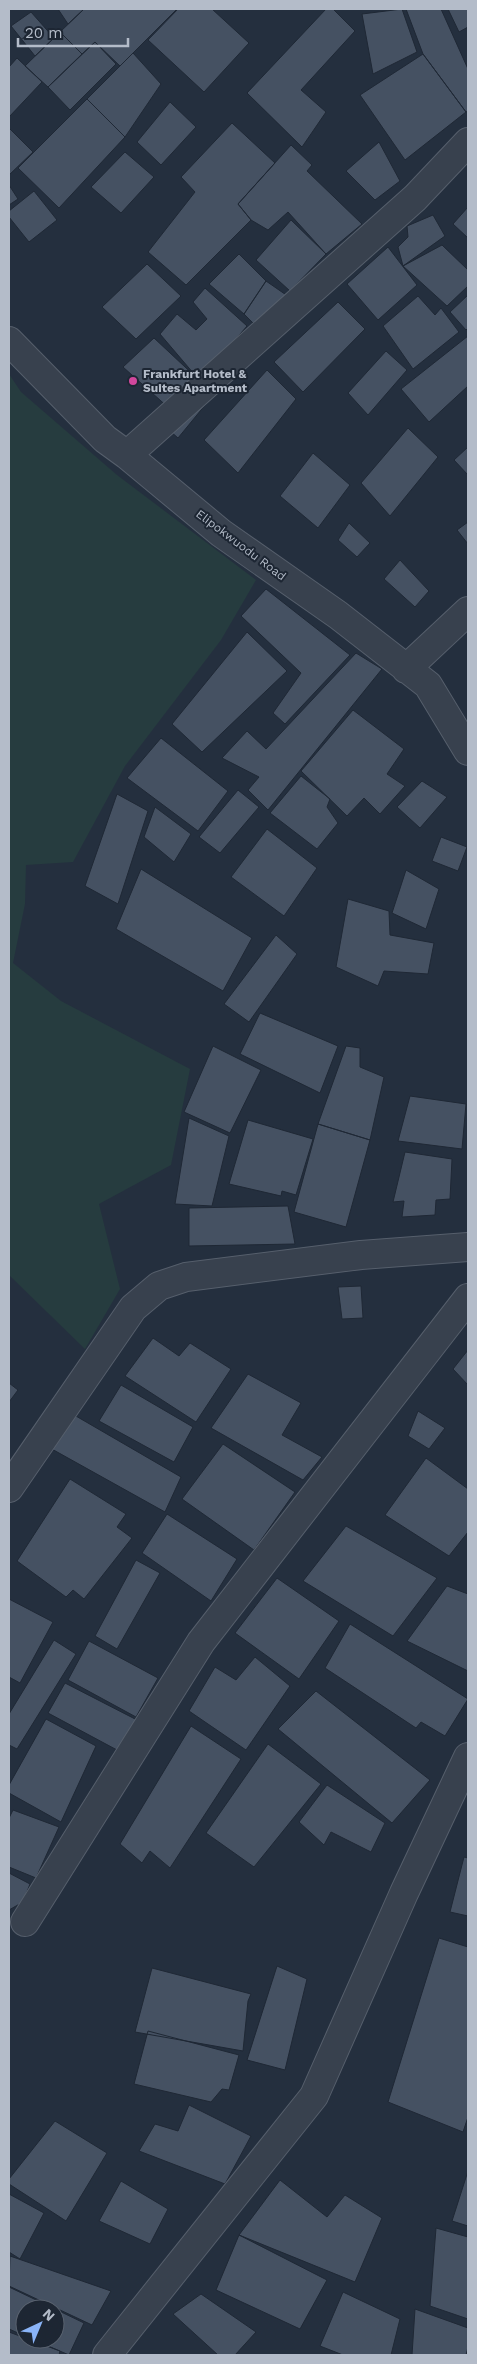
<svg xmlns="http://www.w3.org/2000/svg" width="477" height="2364" font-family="'Work Sans',sans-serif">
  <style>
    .green { fill: #263c3f }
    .building { fill: #455162; stroke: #1f2835 }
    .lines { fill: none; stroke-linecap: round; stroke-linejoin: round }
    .minor-casing { stroke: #565f6c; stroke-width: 30 }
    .minor { stroke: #38414e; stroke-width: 28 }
    .hotel-dot { fill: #d1479c; stroke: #1d2633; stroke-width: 2 }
    .labels { text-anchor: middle; stroke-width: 4; stroke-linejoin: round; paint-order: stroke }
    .poi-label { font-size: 12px; font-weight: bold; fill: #b4bcc9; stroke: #1d2633; text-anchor: start }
    .street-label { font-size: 12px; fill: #b4bcc9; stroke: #1d2633 }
  </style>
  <rect width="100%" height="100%" fill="#242f3e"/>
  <path class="green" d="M9,374L21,392L117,475L256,580L221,640L125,766L73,862L26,865L25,904L13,963L61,1001L190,1069L171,1165L99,1204L120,1289L85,1349L9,1275Z"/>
  <path class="building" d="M58,9H84L68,24Z
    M84,9H177L120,66L95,42L82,54L60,32Z
    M178,9H212L249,43L204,92L148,40Z
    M326,9H333L355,31L301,90L326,112L302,147L247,93Z
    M402,9L417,52L373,74L362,14Z
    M406,9H441L468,69V111L466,112L423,54Z
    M448,9H468V27L459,32Z
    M31,12L54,38L35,56L11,26Z
    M60,32L82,54L48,87L25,66Z
    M95,42L116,64L70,110L48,87Z
    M133,53L161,84L125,137L87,99Z
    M423,54L466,112L405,160L360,95Z
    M17,58L42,82L9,117V67Z
    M87,99L125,137L59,208L18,168Z
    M170,102L196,127L161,165L137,142Z
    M232,123L275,163L238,204L251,220L186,285L148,252L195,192L181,177Z
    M10,129L33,152L9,175V130Z
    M379,142L400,181L375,200L346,171Z
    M291,145L312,165L307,171L362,224L326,254L288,212L268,230L251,220L238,204Z
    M125,152L154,177L121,213L91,187Z
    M9,185L18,199L9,205Z
    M34,191L57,220L29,242L9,217V211Z
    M468,207V238L453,224Z
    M433,215L445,236L403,266L398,247L408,237L407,226Z
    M291,220L326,254L290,291L256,260Z
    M442,245L468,270V286L447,306L403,266Z
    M388,247L417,285L378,320L347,284Z
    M239,254L266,281L244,314L209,284Z
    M147,264L181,296L136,339L102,307Z
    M266,281L292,299L262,332L244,314Z
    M205,288L247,326L200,381L160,334L177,314L196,330L207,319L193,302Z
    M468,295V328L466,330L450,312Z
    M418,296L435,315L441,308L459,332L413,369L383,326Z
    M338,302L365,329L303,392L274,362Z
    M468,336V386L429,422L401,389Z
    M154,338L200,381L170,409L123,367Z
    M386,351L407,370L368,415L348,393Z
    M267,370L296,399L238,473L204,440Z
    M215,393L178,438L161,423Z
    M408,428L438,457L390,516L361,483Z
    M468,447V475L454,460Z
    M313,453L350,485L318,528L280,496Z
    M468,522V544L457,530Z
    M349,523L370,543L357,557L338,540Z
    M400,560L429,591L415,607L384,579Z
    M266,589L350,655L285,724L273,713L301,673L241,616Z
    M247,632L287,671L202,752L172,724Z
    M356,653L382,669L268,810L248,790L259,777L222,758L247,731L266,749Z
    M353,710L404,749L387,774L405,786L380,814L364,798L347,816L301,771Z
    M161,738L228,791L198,831L127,778Z
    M301,776L330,799L327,807L338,823L317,849L270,813Z
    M422,781L447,797L420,828L397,807Z
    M238,790L259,807L220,853L199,837Z
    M117,794L148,811L118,904L85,886Z
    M155,807L191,834L174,862L144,837Z
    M267,829L317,868L284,916L231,877Z
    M441,837L467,847L458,871L432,861Z
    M141,869L252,938L223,991L116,929Z
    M406,870L439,889L426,929L392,913Z
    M348,899L389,911L390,935L434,943L428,974L384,971L378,986L336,967Z
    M276,935L297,954L249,1022L224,1004Z
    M260,1013L338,1046L320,1093L240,1054Z
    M213,1046L261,1070L230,1133L184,1112Z
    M346,1046L360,1048V1067L384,1077L370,1140L318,1124Z
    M410,1096L466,1104L462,1149L398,1141Z
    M189,1118L229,1136L212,1206L175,1204Z
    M248,1120L313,1139L296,1195L282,1191L281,1196L229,1184Z
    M318,1124L370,1140L346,1227L294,1212Z
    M405,1152L452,1159L450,1199L436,1200L435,1215L402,1217L404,1201L393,1202Z
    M288,1206L295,1244L189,1246V1208Z
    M361,1286L363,1318L342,1319L338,1287Z
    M153,1338L179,1356L190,1343L231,1369L196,1422L125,1376Z
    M468,1350V1385L453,1369Z
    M248,1374L301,1403L282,1435L322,1457L303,1480L211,1428Z
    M9,1383L18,1390L9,1402Z
    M121,1385L193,1427L174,1462L99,1421Z
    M418,1411L445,1428L429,1449L408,1436Z
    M69,1412L181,1477L165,1512L50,1448Z
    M223,1444L295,1492L254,1550L182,1499Z
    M426,1458L468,1489V1532L449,1556L385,1515Z
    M70,1479L126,1514L117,1527L132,1538L84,1599L73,1590L66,1597L17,1561Z
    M167,1514L237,1559L211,1601L142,1553Z
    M346,1526L437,1578L393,1636L303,1581Z
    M136,1560L160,1573L117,1649L95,1636Z
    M277,1578L339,1621L299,1679L235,1633Z
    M447,1586L468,1594V1671L407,1641Z
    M9,1599L53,1622L20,1683L9,1677Z
    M350,1624L468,1699L445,1736L421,1722L416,1728L325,1668Z
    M54,1640L76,1654L17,1749L9,1745V1714Z
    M89,1641L158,1678L136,1717L68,1680Z
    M255,1657L290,1686L246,1750L189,1711L215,1667L236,1680Z
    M65,1683L137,1720L117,1750L48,1713Z
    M316,1691L430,1780L392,1823L278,1729Z
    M46,1719L96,1746L61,1822L9,1793V1785Z
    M191,1726L241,1759L170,1868L150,1851L142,1863L120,1844Z
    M268,1744L321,1784L254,1867L206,1833Z
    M327,1785L385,1823L371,1852L331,1832L324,1845L299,1822Z
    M13,1810L59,1827L36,1878L9,1867V1818Z
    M464,1857L468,1858V1916L450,1912Z
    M9,1873L30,1884L23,1902L9,1910Z
    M439,1938L468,1947V2117L463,2132L388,2102Z
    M277,1966L307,1979L285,2070L247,2060Z
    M152,1968L251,1994L248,2001L243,2051L135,2032Z
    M148,2031L239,2055L229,2090L222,2089L211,2102L134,2084Z
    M189,2105L251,2136L225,2184L139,2151L155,2124L178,2131Z
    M55,2121L107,2153L66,2221L9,2184V2179Z
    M468,2171V2226L452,2221Z
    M280,2180L327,2217L345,2195L382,2218L355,2282L239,2235Z
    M121,2181L168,2209L150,2244L99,2221Z
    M9,2194L44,2213L20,2259L9,2252Z
    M436,2228L468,2237V2319L430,2306Z
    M239,2235L327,2280L300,2329L216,2290Z
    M10,2256L111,2291L92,2325L9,2286Z
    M9,2287L55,2309H25V2336L9,2329Z
    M343,2292L400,2319L391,2355H343L320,2346Z
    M201,2294L256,2332L235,2355H218L173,2314Z
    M55,2309L84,2323L69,2355L32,2339H55Z
    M415,2309L468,2328V2347L466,2355H412Z
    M9,2332L60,2351L59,2355H9Z"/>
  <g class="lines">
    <defs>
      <path id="minor" d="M9,341L105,439L127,455L221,533L338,615L428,685L468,751
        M127,455L415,198L468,142
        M406,669L468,611
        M9,1488L133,1308L159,1286L186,1277L361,1255L468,1247
        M25,1922L201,1642L468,1298
        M107,2355L314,2096L404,1893L468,1757"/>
    </defs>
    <use href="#minor" class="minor-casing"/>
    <use href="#minor" class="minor"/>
  </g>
  <circle class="hotel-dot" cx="133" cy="381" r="5"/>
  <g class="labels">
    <g class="poi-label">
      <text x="143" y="378">Frankfurt Hotel &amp;<tspan x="143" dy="14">Suites Apartment</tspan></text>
    </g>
    <g class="street-label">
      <text transform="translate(241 545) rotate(37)" y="4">Elipokwuodu Road</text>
    </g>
  </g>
  <rect width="477" height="2364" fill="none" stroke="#b4bcc9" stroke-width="20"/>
  <g transform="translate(40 2324) rotate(44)"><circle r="24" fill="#1d2633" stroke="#59626f"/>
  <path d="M0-4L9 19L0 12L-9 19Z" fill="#8ab4f8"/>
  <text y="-8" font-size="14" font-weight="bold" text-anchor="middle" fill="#b4bcc9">N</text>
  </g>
  <path d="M18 38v8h110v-8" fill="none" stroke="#b4bcc9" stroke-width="2.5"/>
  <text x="25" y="38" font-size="15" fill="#b4bcc9" stroke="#1d2633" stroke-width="4" paint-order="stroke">20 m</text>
</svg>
